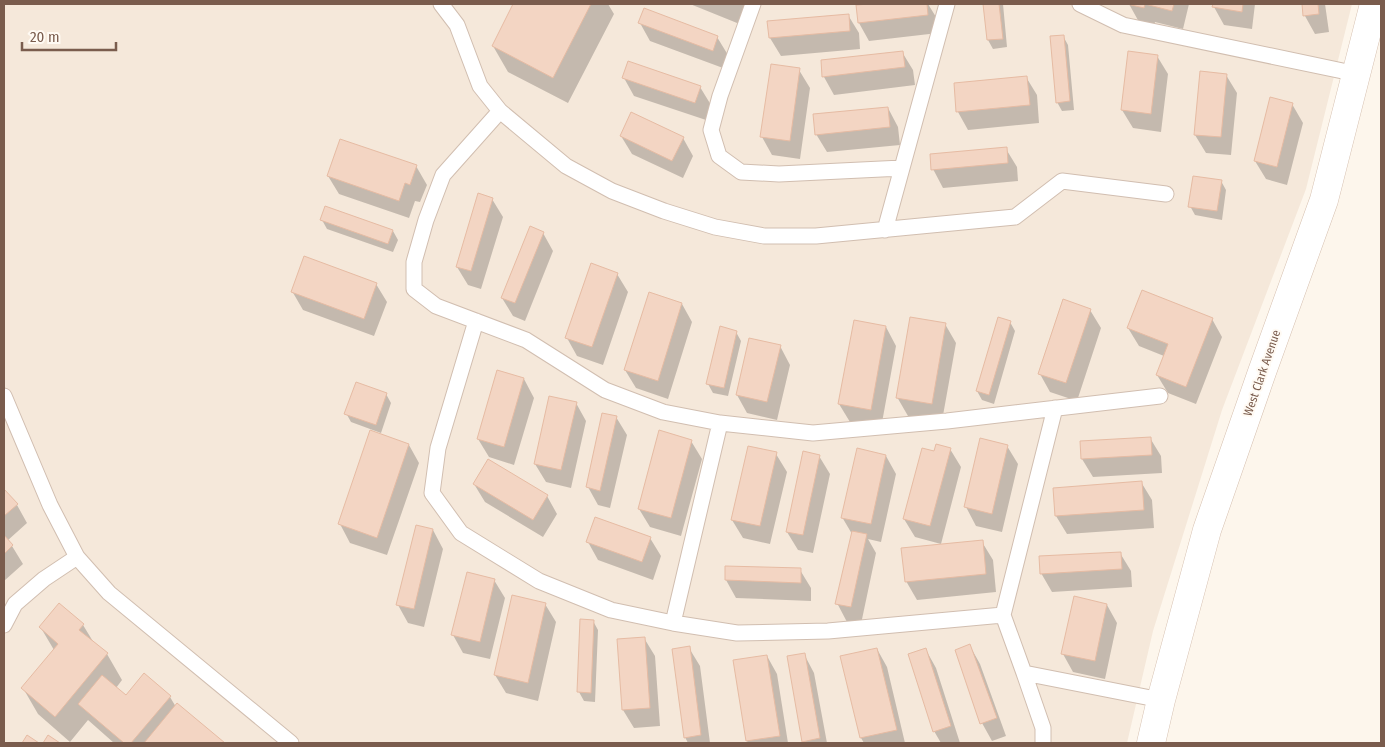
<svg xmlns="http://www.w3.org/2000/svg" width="1385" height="747" font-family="'Fira Sans Condensed',sans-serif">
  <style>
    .residential { fill: #f5e8da }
    .shadow { fill: #0003 }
    .building { fill: #f3d5c3; stroke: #e6bba3 }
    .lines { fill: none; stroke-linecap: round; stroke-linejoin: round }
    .service-casing { stroke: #d1beb0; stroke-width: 17 }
    .secondary-casing { stroke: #d6c0b0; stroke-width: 29 }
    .service { stroke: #fff; stroke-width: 15 }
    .secondary { stroke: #fff; stroke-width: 28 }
    .labels { text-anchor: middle; stroke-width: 4; stroke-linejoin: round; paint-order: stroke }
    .street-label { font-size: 12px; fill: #7a5c4d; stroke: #fffaf3 }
  </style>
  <rect width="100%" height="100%" fill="#fdf6ec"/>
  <path class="residential" d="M4,4H1352L1306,189L1222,410L1153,631L1127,743H4Z"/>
  <path class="shadow" d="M515,4H608L614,14L568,103L508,72L493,46Z
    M690,4H744L748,10L742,25Z
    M881,4H928L936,17L938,33L869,41L859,23L857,6Z
    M984,4H1003L1007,47L993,49L988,40Z
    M1129,4H1189L1183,29L1155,22L1154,26L1139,22Z
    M1214,4H1255L1252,29L1224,25L1214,7Z
    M1303,4H1325L1329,32L1315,34L1305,16Z
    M848,15L859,33L860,49L781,56L770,38L769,22Z
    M640,23L717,37L728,55L723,68L650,41Z
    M1063,36L1068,45L1074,110L1062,111L1057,102Z
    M902,52L913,70L915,85L834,95L824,77Z
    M1157,56L1168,74L1161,132L1133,128L1122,110Z
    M799,70L810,88L800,159L772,155L762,137Z
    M1226,75L1237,93L1231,155L1206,153L1195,135Z
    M1026,77L1037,95L1039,123L968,130L958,112L955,84Z
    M624,78L700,87L711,105L706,120L634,96Z
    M1292,104L1303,123L1287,185L1266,179L1255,161Z
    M888,108L898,127L900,145L827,152L816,134Z
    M621,136L683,138L693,156L683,178L632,154Z
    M1006,149L1017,167L1018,181L943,188L933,169Z
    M416,166L427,185L420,202L415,201L409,218L339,194L328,176Z
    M1221,181L1226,190L1222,220L1195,215L1190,206Z
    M492,199L503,217L481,289L468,285L457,267Z
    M322,220L393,231L398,240L393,252L327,229Z
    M543,233L553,251L525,321L513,316L502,298Z
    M617,274L628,292L603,365L577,356L567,338Z
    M376,284L387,302L374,336L303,310L292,291Z
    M682,304L692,322L668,399L636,388L625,370Z
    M1090,310L1101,328L1077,401L1050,392L1040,374Z
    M1212,319L1222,337L1196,404L1168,393L1157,375L1164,356L1139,346L1128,328Z
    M1010,322L1015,331L994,404L982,400L977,391Z
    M945,324L956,343L942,421L908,416L897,397Z
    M886,327L896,346L881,428L850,422L839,404Z
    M736,332L741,341L728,396L713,393L708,384Z
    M780,346L790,365L777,420L747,413L737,395Z
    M524,379L534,398L514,465L489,457L478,439Z
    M386,394L391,403L381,433L351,422L346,413Z
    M576,403L586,421L571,488L546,482L535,464Z
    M616,417L627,435L610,508L598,505L588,487Z
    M1150,438L1161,456L1162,473L1093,477L1082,459Z
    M691,441L702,459L681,536L650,527L639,509Z
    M409,445L419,463L387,555L350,543L340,524Z
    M1007,446L1018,464L1002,532L976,526L966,507Z
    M950,449L961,467L941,544L915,537L904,519L935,453Z
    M776,454L787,472L770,544L743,538L732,520Z
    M819,456L830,474L813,553L798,550L787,532Z
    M886,456L896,474L881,542L868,539L876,553L861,624L847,622L837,603L852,534L842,517Z
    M1141,482L1152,500L1154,528L1067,534L1056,516Z
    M474,484L547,496L557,514L543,537L485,502Z
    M4,491L17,505L27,523L7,541L12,546L23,564L4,581Z
    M433,530L443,549L424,627L408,623L398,605Z
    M650,538L661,556L653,580L598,560L588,542Z
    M982,542L993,560L996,592L917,600L906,581Z
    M1120,553L1131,571L1132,587L1052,592L1041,573Z
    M800,570L811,588V601L736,598L726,580Z
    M494,580L505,598L490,659L463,653L453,635Z
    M545,604L556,622L538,701L506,693L495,675Z
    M1107,605L1117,623L1105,679L1073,672L1063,654Z
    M593,621L598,630L595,702L584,701L579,692Z
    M83,625L94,643L107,654L122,680L116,688L126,697H170L176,707L178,705L223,743H114L88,720L70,742L38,714L23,688L54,650L41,628Z
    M644,638L655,656L660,726L634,728L623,710Z
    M970,646L980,664L1006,736L992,741L982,723Z
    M689,648L700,666L710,743H688L685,737Z
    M877,649L887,667L905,743H864L861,738L842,657Z
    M926,650L936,668L960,743H941L934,731Z
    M804,654L814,673L827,743H804L803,741Z
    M767,656L777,674L788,743H748L747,741Z"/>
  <path class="building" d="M513,4H591L553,78L492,46Z
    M870,4H927L928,15L858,23L856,5Z
    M983,4H999L1003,39L987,40Z
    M1127,4H1174L1172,11L1145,4L1144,8Z
    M1213,4H1243L1242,12L1212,7Z
    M1302,4H1318L1319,14L1303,16Z
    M644,8L718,36L713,51L638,23Z
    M849,14L850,31L769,38L767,21Z
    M1064,35L1070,101L1056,103L1050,36Z
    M903,51L905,67L822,77L821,60Z
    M1128,51L1158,55L1151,114L1121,110Z
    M628,61L701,86L695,103L622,78Z
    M771,64L800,68L790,141L760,137Z
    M1200,71L1227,74L1221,137L1194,135Z
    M1027,76L1030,105L956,112L954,83Z
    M1270,97L1293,103L1277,167L1254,161Z
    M888,107L890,127L815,135L813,114Z
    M631,112L684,137L672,161L620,136Z
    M340,139L417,165L410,185L405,183L399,201L327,176Z
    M1007,147L1008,163L931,170L930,154Z
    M1193,176L1222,180L1217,211L1188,207Z
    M478,193L493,198L471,271L456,267Z
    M325,206L393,230L388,244L320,220Z
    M530,226L544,232L515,303L501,298Z
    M304,256L377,283L364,319L291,292Z
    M591,263L618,273L592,347L565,338Z
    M1142,290L1213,318L1186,387L1156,375L1168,344L1127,328Z
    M649,292L682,303L658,381L624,370Z
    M1063,299L1091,309L1066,383L1038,374Z
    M910,317L946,323L932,404L896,398Z
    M998,317L1011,321L989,395L976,391Z
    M854,320L886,326L871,410L838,404Z
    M720,326L737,331L724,388L706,384Z
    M749,338L781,345L767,402L736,395Z
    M497,370L524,378L504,447L477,439Z
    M356,382L387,393L376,425L344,414Z
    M549,396L577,402L561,470L534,464Z
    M602,413L617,416L600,491L586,487Z
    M370,430L409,444L377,538L338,524Z
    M659,430L692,440L671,518L638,509Z
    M1151,437L1152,455L1081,459L1080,441Z
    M980,438L1008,445L992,514L964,507Z
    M936,444L951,448L930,526L903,519L922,448L934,451Z
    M748,446L777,452L760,526L731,520Z
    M857,448L886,455L871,524L841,518Z
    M803,451L820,455L803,535L786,532Z
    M488,459L548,495L533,520L473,484Z
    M1142,481L1144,510L1055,516L1053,488Z
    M4,489L18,504L4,516Z
    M595,517L651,537L642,562L586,542Z
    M416,525L433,529L414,609L396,605Z
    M852,531L867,534L851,607L835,604Z
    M4,535L13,545L4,554Z
    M983,540L986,574L905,582L901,548Z
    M1121,552L1122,569L1040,574L1039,556Z
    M725,566L801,568V583L725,580Z
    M467,572L495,579L480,642L451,635Z
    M512,595L546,603L528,683L494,675Z
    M1074,596L1107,604L1095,661L1061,654Z
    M59,603L84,624L79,630L108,653L55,717L21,688L58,644L39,627Z
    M580,619L594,620L591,693L577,692Z
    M645,637L650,708L622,710L617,639Z
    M970,644L997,718L980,724L955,650Z
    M690,646L701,735L684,738L672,649Z
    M877,648L897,730L860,738L840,656Z
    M926,648L951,726L933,732L908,654Z
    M805,653L820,738L802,742L787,656Z
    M767,655L780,736L746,741L733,660Z
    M144,673L171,696L131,743H124L78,704L102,675L126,695Z
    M177,703L225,743H144Z
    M27,735L39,743H22Z
    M48,735L60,743H43Z"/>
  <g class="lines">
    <defs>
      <path id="service" d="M441,4L457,25L480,86L500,111L566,166L612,191L664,211L715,227L764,236H816L1015,217L1062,181L1166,194
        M753,4L720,96L711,130L719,156L741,172L779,174L902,168
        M1080,4L1123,25L1357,74
        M500,111L443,175L426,220L414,262V289L436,306L526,340L605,390L663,412L720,423L813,433L947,421L1160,396
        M885,230L947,4
        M476,321L438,448L432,493L461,533L539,581L611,610L673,623L737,633L828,631L1003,615
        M4,396L50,505L77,557L109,593L291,743
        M673,623L720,423
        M4,625L15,604L44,579L77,557
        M1024,673L1003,615L1055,408
        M1043,743V728L1024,673L1161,700"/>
      <path id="secondary" d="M1151,743L1161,700L1207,530L1262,372L1324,200L1374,4"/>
    </defs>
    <use href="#service" class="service-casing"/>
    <use href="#secondary" class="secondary-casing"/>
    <use href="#service" class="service"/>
    <use href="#secondary" class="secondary"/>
  </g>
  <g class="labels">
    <g class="street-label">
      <text transform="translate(1262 373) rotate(-71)" y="4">West Clark Avenue</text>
    </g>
  </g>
  <rect width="1385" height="747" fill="none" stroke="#7a5c4d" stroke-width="10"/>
  <path d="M22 42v8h94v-8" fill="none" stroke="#7a5c4d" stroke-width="2.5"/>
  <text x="30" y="42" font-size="15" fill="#7a5c4d" stroke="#fffaf3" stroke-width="4" paint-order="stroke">20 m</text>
</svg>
